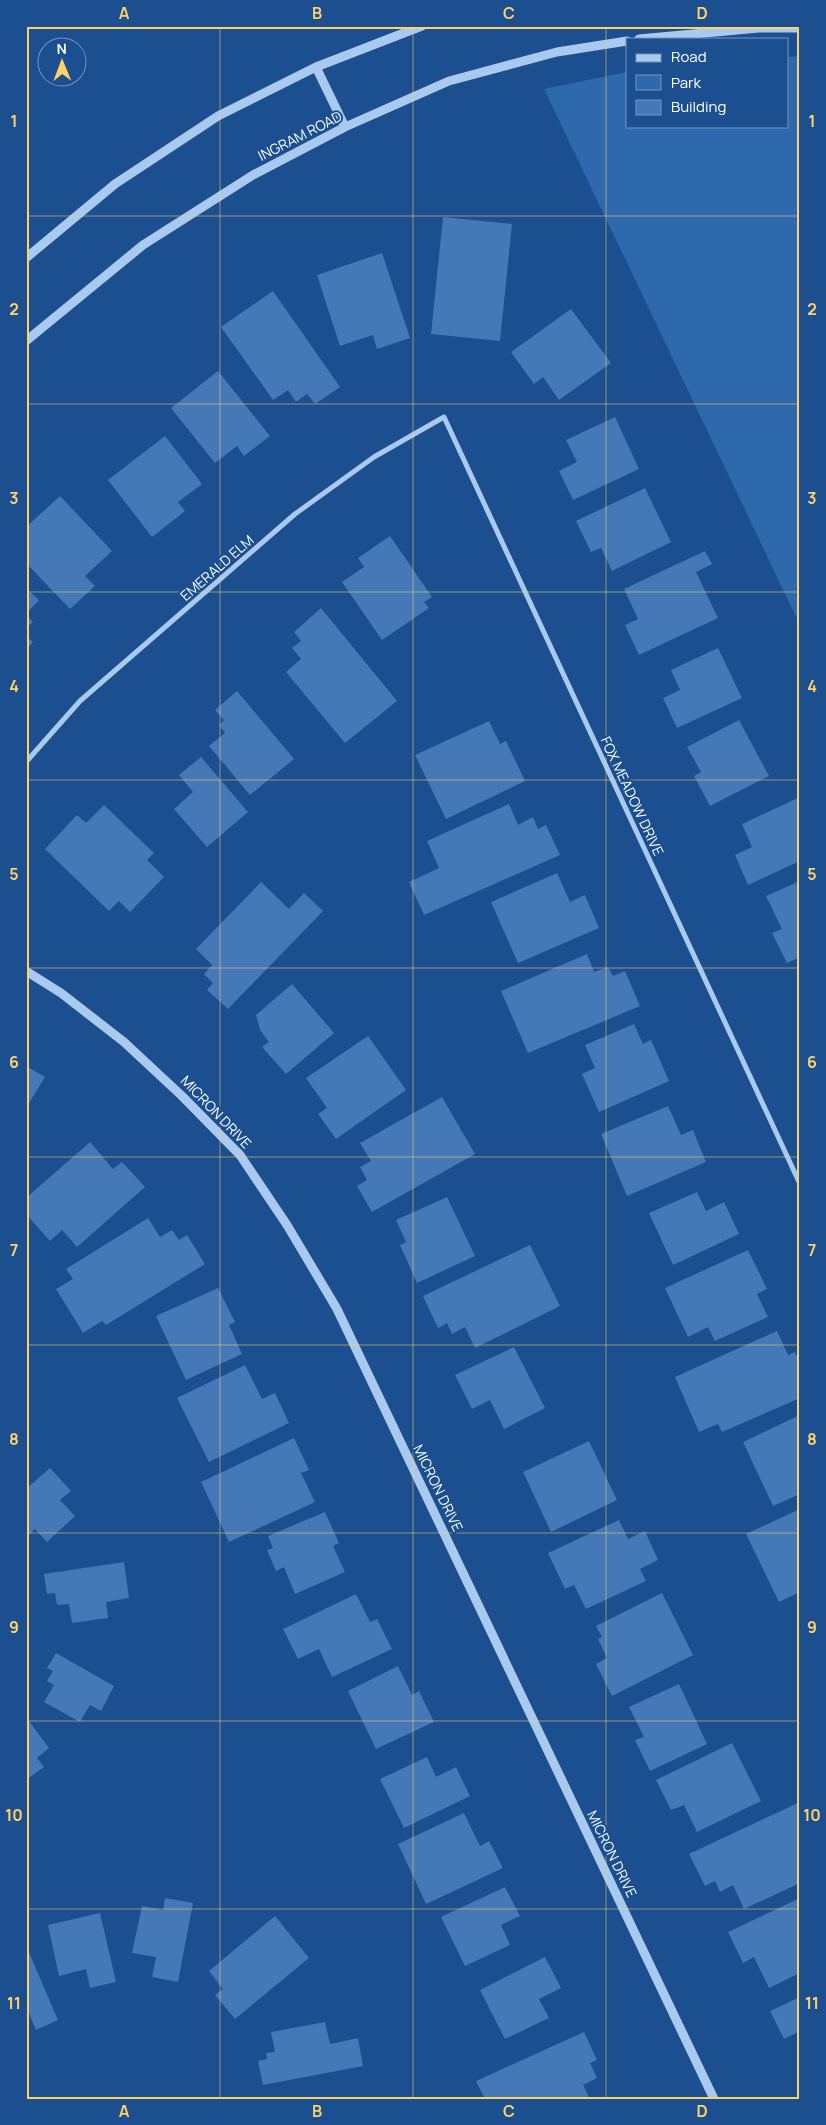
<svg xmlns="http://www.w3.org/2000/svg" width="826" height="2125" font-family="Manrope,sans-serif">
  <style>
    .green { fill: #2e69ad }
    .building { fill: #4478b7 }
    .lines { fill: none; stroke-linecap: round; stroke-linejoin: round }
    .minor { stroke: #a9c9ee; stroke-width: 5 }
    .tertiary { stroke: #a9c9ee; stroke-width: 9 }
    .grid { fill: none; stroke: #ffd166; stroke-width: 1; stroke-opacity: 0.55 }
    .labels { text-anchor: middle; stroke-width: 4; stroke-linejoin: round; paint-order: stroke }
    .street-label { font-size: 14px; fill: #fff; stroke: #1b4f8f }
    .neatline { fill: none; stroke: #ffd166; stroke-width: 2 }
    .grid-label { font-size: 16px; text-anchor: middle; font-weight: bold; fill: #ffd166 }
  </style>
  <rect width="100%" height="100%" fill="#1b4f8f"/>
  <path class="green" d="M800,56V625L544,89L627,72V126H787V57Z"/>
  <path class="building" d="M443,217L512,224L500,341L431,334Z
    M382,253L410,338L377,349L373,335L340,346L317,275Z
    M273,291L340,387L315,404L307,394L296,402L288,390L273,400L221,327Z
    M571,309L611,363L559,400L543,377L534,384L511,352Z
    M218,371L270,436L244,456L237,446L215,463L171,408Z
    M615,417L639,469L573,500L559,471L577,462L566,440Z
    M165,436L202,484L178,502L185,511L152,537L108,480Z
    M645,488L671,542L612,571L601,548L591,552L576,521Z
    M60,496L112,551L85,576L95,586L70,609L26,563V527Z
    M390,536L432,597L424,602L429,608L382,640L342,582L364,567L358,558Z
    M705,551L712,564L696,572L718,618L639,655L625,625L638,619L624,589Z
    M26,588L39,600L26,614Z
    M321,608L397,701L345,743L286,672L301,659L292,648L301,641L294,632Z
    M26,615L33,622L26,628Z
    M26,636L33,642L26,650Z
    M718,648L742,698L677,728L663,698L680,690L671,670Z
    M237,691L294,759L250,795L209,746L225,733L219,725L224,720L215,710Z
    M739,720L769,776L710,806L694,776L701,772L687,747Z
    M489,721L500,744L506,741L525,781L446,819L415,755Z
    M201,757L248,812L207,847L174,809L193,792L179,775Z
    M800,797V861L748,885L735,855L752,847L742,824Z
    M509,804L518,825L533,817L538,829L546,825L560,855L424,915L409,882L439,868L427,841Z
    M104,805L154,853L147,860L164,877L130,912L119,901L109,911L45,849L77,815L86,823Z
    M557,873L570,902L585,895L599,928L518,963L491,902Z
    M800,881V957L787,963L772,933L782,929L766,896Z
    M261,882L289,909L304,893L323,911L228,1009L207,990L213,983L204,974L212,965L196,949Z
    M587,954L594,972L608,967L613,976L625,971L640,1006L528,1053L501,991Z
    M292,984L334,1033L286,1074L262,1047L269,1042L260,1030L256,1015Z
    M634,1024L643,1044L651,1040L669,1081L599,1112L582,1074L595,1068L585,1045Z
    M368,1036L406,1090L336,1139L318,1114L327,1108L306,1078Z
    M26,1066L45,1077L26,1108Z
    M442,1097L475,1154L372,1212L357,1186L367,1180L360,1167L371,1161L360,1143Z
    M668,1106L681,1135L693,1130L706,1162L627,1196L601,1134Z
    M90,1142L113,1169L122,1162L145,1187L77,1247L62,1230L50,1241L26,1214V1198Z
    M697,1192L706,1211L724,1202L739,1234L673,1265L649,1213Z
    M447,1197L475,1256L417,1283L400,1245L406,1242L396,1220Z
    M148,1218L160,1237L172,1230L179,1240L187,1235L205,1264L106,1325L102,1321L83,1333L56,1289L73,1279L66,1269Z
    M530,1245L560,1306L475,1348L465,1327L452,1334L447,1323L438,1328L423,1296Z
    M748,1250L767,1289L757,1294L768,1317L715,1341L708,1327L688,1337L665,1288Z
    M218,1288L235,1322L229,1325L242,1354L186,1380L156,1316Z
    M777,1331L788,1355L795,1352L800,1363V1398L722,1432L718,1424L699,1432L675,1377Z
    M514,1347L545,1408L504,1429L490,1400L472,1409L455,1375Z
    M245,1365L262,1399L275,1393L289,1423L209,1462L177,1398Z
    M800,1415V1494L773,1506L743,1442Z
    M294,1438L309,1470L301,1473L315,1502L229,1542L201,1482Z
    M589,1441L617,1500L551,1532L523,1472Z
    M50,1468L71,1491L60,1500L75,1516L47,1542L35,1529L26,1537V1489Z
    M800,1509V1592L779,1602L746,1534Z
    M325,1512L339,1543L333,1546L345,1572L295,1594L284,1567L276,1571L267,1550L273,1548L268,1536Z
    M619,1520L628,1539L645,1531L658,1560L640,1569L646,1581L586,1609L574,1585L565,1589L548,1553Z
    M124,1562L129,1598L106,1602L108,1618L72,1623L69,1604L57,1605L55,1593L47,1594L44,1574Z
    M662,1593L693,1655L612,1696L596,1664L607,1658L598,1639L602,1637L596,1626Z
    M356,1594L370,1622L377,1619L392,1649L332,1677L319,1649L298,1659L283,1629Z
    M56,1653L114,1686L101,1711L90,1705L80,1722L44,1702L54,1685L47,1681L53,1671L47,1668Z
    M398,1666L412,1695L419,1691L434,1722L376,1749L348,1691Z
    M679,1684L707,1744L650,1771L635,1740L644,1737L629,1707Z
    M26,1717L49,1748L37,1758L44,1767L26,1780Z
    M732,1743L761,1801L697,1832L684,1805L671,1810L656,1780Z
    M427,1757L436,1777L456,1767L470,1796L404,1828L380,1779Z
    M800,1802V1883L744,1909L733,1885L720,1892L715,1881L705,1886L689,1854Z
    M464,1813L480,1846L489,1841L503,1868L426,1904L398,1844Z
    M505,1887L520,1916L501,1925L510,1945L465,1966L441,1917Z
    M165,1898L193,1903L178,1982L152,1977L156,1957L132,1953L142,1906L163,1910Z
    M800,1898V1973L769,1988L754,1957L743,1963L728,1932Z
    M100,1913L116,1982L90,1988L86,1969L59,1976L48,1925Z
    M275,1916L309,1958L235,2019L215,1995L223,1989L209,1971Z
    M28,1950L58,2020L36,2030L28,2011L26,2012V1951Z
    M545,1957L561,1988L539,1999L549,2018L505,2039L480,1990Z
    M800,1997V2031L784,2039L770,2011Z
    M325,2022L330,2044L358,2038L363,2066L263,2085L258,2061L267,2059L266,2053L275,2052L271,2032Z
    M584,2032L597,2060L590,2063L597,2078L583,2085L590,2099H485L476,2081Z"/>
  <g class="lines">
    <path class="minor" d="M26,762L80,701L295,514L374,457L444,417L800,1184"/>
    <path class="tertiary" d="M639,39L759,28H800
      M316,67L345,127
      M26,258L115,184L218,116L316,67L422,26
      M26,341L143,245L253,175L345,127L449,81L557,52L627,41
      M26,971L61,993L124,1042L182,1096L240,1155L287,1225L337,1309L714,2099"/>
  </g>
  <path class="grid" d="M220,26V2099M413,26V2099M606,26V2099M26,216H800M26,404H800M26,592H800M26,780H800M26,968H800M26,1157H800M26,1345H800M26,1533H800M26,1721H800M26,1909H800"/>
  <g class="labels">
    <g class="street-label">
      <text transform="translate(300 136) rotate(-27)" y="5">INGRAM ROAD</text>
      <text transform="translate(217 568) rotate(-41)" y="5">EMERALD ELM</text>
      <text transform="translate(632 796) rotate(65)" y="5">FOX MEADOW DRIVE</text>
      <text transform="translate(216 1112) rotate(46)" y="5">MICRON DRIVE</text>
      <text transform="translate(438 1488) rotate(64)" y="5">MICRON DRIVE</text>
      <text transform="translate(612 1854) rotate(64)" y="5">MICRON DRIVE</text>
    </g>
  </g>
  <rect width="826" height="2125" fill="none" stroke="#1b4f8f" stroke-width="55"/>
  <rect x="626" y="38" width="162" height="90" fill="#1b4f8f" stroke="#7695bc"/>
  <rect x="636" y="54" width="25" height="8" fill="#a9c9ee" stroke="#7695bc"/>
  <text x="671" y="62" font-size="15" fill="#ffffff">Road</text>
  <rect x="636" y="75" width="25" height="15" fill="#2e69ad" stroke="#7695bc"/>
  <text x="671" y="88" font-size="15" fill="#ffffff">Park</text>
  <rect x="636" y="100" width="25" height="15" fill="#4478b7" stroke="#7695bc"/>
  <text x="671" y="112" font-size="15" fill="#ffffff">Building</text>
  <g transform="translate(62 62) rotate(359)"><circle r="24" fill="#1b4f8f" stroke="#7695bc"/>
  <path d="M0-4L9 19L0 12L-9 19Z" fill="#ffd166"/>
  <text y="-8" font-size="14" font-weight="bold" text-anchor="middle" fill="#ffffff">N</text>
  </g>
  <rect x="28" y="28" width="770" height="2070" class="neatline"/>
  <g class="grid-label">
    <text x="124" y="19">A</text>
    <text x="317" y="19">B</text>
    <text x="509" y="19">C</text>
    <text x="702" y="19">D</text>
    <text x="14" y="127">1</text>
    <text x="812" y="127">1</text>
    <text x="14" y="315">2</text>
    <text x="812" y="315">2</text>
    <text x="14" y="504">3</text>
    <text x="812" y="504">3</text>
    <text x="14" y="692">4</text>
    <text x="812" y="692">4</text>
    <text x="14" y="880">5</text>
    <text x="812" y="880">5</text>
    <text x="14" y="1068">6</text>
    <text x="812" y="1068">6</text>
    <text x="14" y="1256">7</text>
    <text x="812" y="1256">7</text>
    <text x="14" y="1445">8</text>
    <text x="812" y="1445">8</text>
    <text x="14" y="1633">9</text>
    <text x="812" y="1633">9</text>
    <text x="14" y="1821">10</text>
    <text x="812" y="1821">10</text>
    <text x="14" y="2009">11</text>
    <text x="812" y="2009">11</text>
    <text x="124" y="2117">A</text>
    <text x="317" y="2117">B</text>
    <text x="509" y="2117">C</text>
    <text x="702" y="2117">D</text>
  </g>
</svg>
